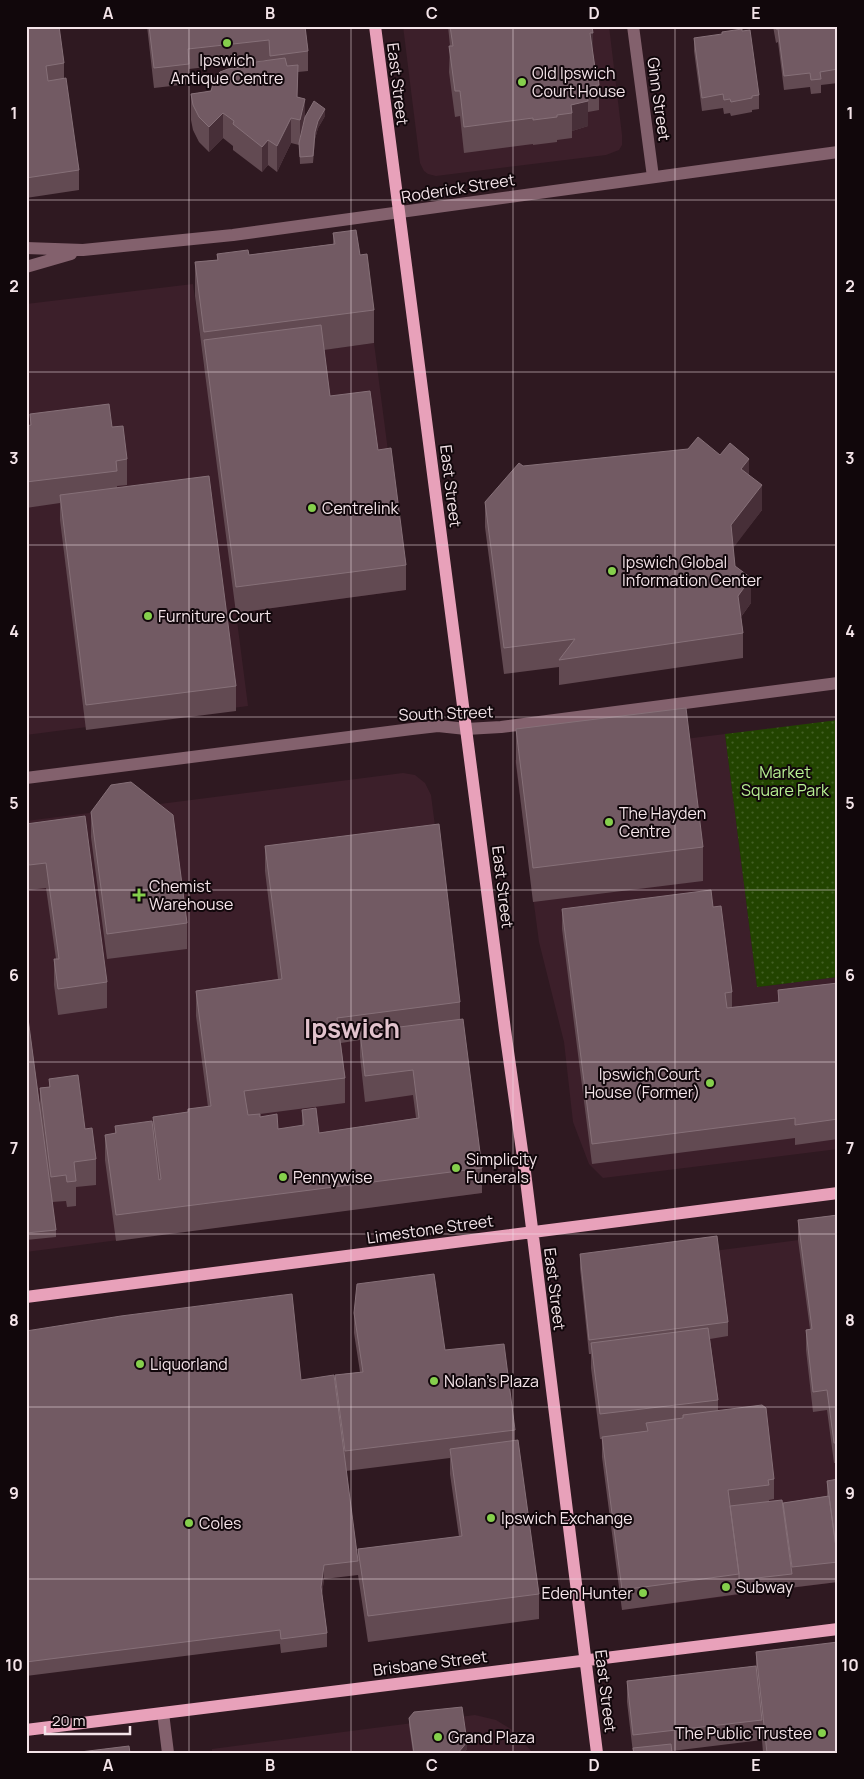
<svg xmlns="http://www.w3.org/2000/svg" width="864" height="1779" font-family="Manrope,sans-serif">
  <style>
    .built { fill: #3c1f2a }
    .grass { fill: url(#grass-dots) }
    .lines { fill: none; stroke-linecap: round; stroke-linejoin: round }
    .minor { stroke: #83616d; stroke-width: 12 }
    .major { stroke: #e8a1ba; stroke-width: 12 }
    .wall { fill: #624a52; fill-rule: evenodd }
    .shaded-wall { fill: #472f38 }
    .building { fill: #725a63; stroke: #867078 }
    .grid { fill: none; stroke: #f4e4e9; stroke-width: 1; stroke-opacity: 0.55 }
    .poi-dot { fill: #85cf4c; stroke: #11070b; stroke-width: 2 }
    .labels { text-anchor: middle; stroke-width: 4; stroke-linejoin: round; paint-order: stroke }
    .poi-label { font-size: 16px; fill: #f4e4e9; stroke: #11070b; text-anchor: start }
    .street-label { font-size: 16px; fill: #f4e4e9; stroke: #11070b }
    .park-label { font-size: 16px; fill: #b8f193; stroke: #11070b }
    .town-label { font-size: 26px; font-weight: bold; fill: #e2c3cd; stroke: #11070b }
    .neatline { fill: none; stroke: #f4e4e9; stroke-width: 2 }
    .grid-label { font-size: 16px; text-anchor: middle; font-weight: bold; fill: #f4e4e9 }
  </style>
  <defs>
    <pattern id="grass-dots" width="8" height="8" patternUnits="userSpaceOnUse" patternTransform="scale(1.25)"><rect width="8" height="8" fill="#240"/><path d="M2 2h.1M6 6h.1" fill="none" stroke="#435f25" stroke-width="1.8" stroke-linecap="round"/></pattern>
  </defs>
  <rect width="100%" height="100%" fill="#2f1921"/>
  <path class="built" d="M403,26H609L622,135V145L619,150L606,155L436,176L428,174L424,171L420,163Z
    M193,284L204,366L374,343L406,590L236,613L248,706L26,735V304Z
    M725,734L757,987L838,977V1149L603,1178L589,1164L573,1122L564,1042L539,942L515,760Z
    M403,773L415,775L425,783L431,795L482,1193L26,1252V821Z
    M838,1235V1582L622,1610L580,1268Z
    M475,1715L496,1720L511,1729L533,1753H212V1749Z"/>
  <path class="grass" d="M838,720V977L757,987L725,734Z"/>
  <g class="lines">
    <path class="minor" d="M633,26L653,177
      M26,248L83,250L233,235L838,152
      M26,267L71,254
      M26,778L412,729L438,726L466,729L501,727L838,683
      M163,1713L168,1753"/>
    <path class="major" d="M375,26L505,1030L525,1172L597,1753
      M26,1297L838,1193
      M26,1730L838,1629"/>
  </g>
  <path class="wall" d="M26,26L64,63V79L79,170V190L26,198Z
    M147,26H305L308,51V71L298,72L297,97L305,118L325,116L318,128L315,139L313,163L300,164L299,145L291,143L277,172L268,165L262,172L233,150V146L223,138L209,152L199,142L193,130L191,120V94L211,91L248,66L269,60L189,69V84L154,88Z
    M448,26H592L593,54L595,68L599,85V110L588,112V126L572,131V138L557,140V142L533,145V144L464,153L460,116L455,117L449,72L450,46Z
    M773,26H838V83L821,85V93L811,94L810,87L784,90L778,42L776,43Z
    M694,38L759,95V109L752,110V112L731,116L730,113L724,114L723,108L702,111L694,51Z
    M333,233L360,255L374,310V343L324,350L330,396L378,450L406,565V590L236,613L195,296V262L217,260V254L249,255L333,244Z
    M30,414L112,427L127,459V485L117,486V488L236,686V711L86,730L60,520V503L26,508V426L30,425Z
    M720,455L749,475L762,510L733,547L735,566L751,603L741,617L743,633V658L559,685V667L504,674L485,527V502L523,466Z
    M516,729L703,847V881L533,902L516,763Z
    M91,812L187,923V949L107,959L91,837Z
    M26,824L107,982V1008L58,1015L54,985V959H56L46,888L29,890L26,871Z
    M265,846L460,1002V1019L482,1168V1193L116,1241L105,1160V1135L115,1134V1126H153V1117L188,1112V1109L208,1107L196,1016V991L278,979L265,871ZM360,1040V1057L365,1102L413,1095L416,1118L319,1133L302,1110V1126L278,1129L260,1117V1114L345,1103V1078L341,1043Z
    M713,907L732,992V1007L778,1002V990L838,983V1139L795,1145V1138L592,1164L562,929V909Z
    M26,1003L40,1108V1088L49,1087V1079L85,1129L96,1159V1185L76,1187V1206L67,1207L66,1201L52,1202L56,1230V1237L26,1240Z
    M838,1215V1463H834L827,1410L813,1412L806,1350V1330L810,1329L798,1240V1220Z
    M580,1254L728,1322V1336L710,1339L718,1400V1410L774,1479V1499L769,1500V1501L783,1509V1503L827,1496V1481L838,1479V1582L739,1594L622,1610L602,1457V1439H600L591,1368V1354H589L580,1268Z
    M354,1313L445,1350L515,1430V1440L539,1594V1619L368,1642L358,1575L324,1579L322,1594L327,1633V1647L281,1653L280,1644L26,1676V1331L301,1380L335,1387V1375L360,1372L354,1333ZM450,1458V1474L459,1537L358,1549V1561L346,1471Z
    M756,1652L838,1753H763L762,1740L672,1751V1753H633L627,1702V1681L756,1666Z
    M409,1718L467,1749L464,1753H413L409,1725Z"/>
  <path class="shaded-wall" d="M590,33H593V58Z
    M305,99V125L300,145V120Z
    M588,101V126L572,131V113L571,105Z
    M325,109V116L318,128L315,139L313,163L315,132L318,121Z
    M223,113V138L209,152V127Z
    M291,118V143L277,172V146Z
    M268,140V165L262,172V147Z
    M749,459V484L741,469Z
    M762,485V510L731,551V525Z
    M751,578V603L738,621V596Z
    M324,1565V1579L321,1601V1587Z
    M467,1742V1749L464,1753H458Z"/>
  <path class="building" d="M26,26H59L64,63L46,66L48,81L66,78L79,170L26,178Z
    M149,26H305L308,51L270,56L269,40L188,49L189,64L154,68Z
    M450,26H592L593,33H590L595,68L597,67L599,85L586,87L588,101L571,105L572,113L557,115V117L533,120V118L464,127L460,91H455L449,46H453Z
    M775,26H838V69L820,72L821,79L811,80L810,73L784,76L778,29H776Z
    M742,29V31L750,30L759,95L752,96V98L731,102L730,99L724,100L723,94L702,98L694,38L722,34V32Z
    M285,58L287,66L298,65L297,97L305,99L300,120L291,118L277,146L268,140L262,147L233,124L234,121L223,113L209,127L199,117L193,105L191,94L211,91L215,77L220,72L228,69L248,66V63Z
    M314,101L325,109L318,121L315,132L313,156L300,157L299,143L305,117Z
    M356,230L360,255L367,254L374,310L204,332L195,262L218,260L217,254L248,250L249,255L335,244L333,233Z
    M321,325L330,396L370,391L378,450L391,448L406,565L236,587L204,340Z
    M109,404L112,427L123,426L127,459L116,461L117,471L26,482V426L31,425L30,414Z
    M698,437L720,455L730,443L749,459L741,469L762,485L731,525L735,566L751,578L738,596L743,633L559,660L575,639L504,648L485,502L519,463L523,466L688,449Z
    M209,476L236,686L86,705L60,495Z
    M686,708L703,847L533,868L516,729Z
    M131,782L173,815L187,923L107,934L91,812L111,785Z
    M85,816L107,982L58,989L54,959H59L46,863L29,865L26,845V824Z
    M439,824L460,1002L337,1018L345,1078L244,1091L248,1115L260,1114V1117L277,1114L278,1129L304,1125L302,1110L316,1108L319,1133L419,1118L413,1070L365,1076L360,1032L463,1019L482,1168L116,1215L105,1135L116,1133L115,1126L152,1121L159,1180L161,1179L153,1117L188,1112V1109L211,1106L196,991L282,979L265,846Z
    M711,890L713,907L721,906L732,992L725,993L727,1008L779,1002L778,990L838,983V1119L795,1125V1118L592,1144L562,909Z
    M26,1003L56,1230L26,1233Z
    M78,1075L85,1129L92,1128L96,1159L74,1162L76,1181L67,1182L66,1175L51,1177L40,1088L50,1087L49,1079Z
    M838,1215V1443H834L827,1390L813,1392L806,1330L812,1329L798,1220Z
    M717,1236L728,1322L589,1340L580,1254Z
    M434,1274L445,1350L504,1344L515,1430L345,1451L335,1375L363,1372L354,1313L357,1284Z
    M292,1294L301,1380L334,1375L358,1561L324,1565L321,1587L327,1633L281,1639L280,1630L26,1662V1331L121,1316Z
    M708,1328L718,1400L600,1414L591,1343Z
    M762,1405L766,1408L774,1479L768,1480L769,1485L728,1490L739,1574L622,1590L602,1437L648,1431L646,1423L683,1418V1415Z
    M518,1440L539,1594L368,1616L358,1549L462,1536L450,1449Z
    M838,1479V1568V1562L829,1496L827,1481Z
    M829,1496L838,1562L792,1567L783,1503Z
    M782,1500L792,1574L739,1580V1574L730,1506Z
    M838,1642V1753H767L756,1652Z
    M756,1666L762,1720L633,1735L627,1681Z
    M462,1707L467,1742L458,1753H414L409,1718L414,1712Z
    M671,1744L672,1753H634L633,1748Z
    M129,1746L130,1753H72Z"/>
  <path class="grid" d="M189,26V1753M351,26V1753M513,26V1753M675,26V1753M26,200H838M26,372H838M26,545H838M26,717H838M26,890H838M26,1062H838M26,1234H838M26,1407H838M26,1579H838"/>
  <g class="poi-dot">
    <circle cx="227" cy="43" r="5"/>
    <circle cx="522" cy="82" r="5"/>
    <circle cx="312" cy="508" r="5"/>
    <circle cx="612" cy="571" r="5"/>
    <circle cx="148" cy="616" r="5"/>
    <circle cx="609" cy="822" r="5"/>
    <path d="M136.5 887.5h5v5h5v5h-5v5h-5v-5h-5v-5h5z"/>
    <circle cx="710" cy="1083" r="5"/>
    <circle cx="456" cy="1168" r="5"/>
    <circle cx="283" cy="1177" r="5"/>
    <circle cx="140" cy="1364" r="5"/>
    <circle cx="434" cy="1381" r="5"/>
    <circle cx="491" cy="1518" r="5"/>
    <circle cx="189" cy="1523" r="5"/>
    <circle cx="726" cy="1587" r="5"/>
    <circle cx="643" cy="1593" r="5"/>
    <circle cx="822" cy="1733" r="5"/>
    <circle cx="438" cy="1737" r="5"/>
  </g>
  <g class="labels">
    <g class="poi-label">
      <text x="227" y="66" text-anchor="middle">Ipswich<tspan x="227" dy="18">Antique Centre</tspan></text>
      <text x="532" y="79">Old Ipswich<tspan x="532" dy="18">Court House</tspan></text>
      <text x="322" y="514">Centrelink</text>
      <text x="622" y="568">Ipswich Global<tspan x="622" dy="18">Information Center</tspan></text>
      <text x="158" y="622">Furniture Court</text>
      <text x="619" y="819">The Hayden<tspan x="619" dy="18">Centre</tspan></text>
      <text x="149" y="892">Chemist<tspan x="149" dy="18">Warehouse</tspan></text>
      <text x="700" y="1080" text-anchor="end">Ipswich Court<tspan x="700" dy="18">House (Former)</tspan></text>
      <text x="466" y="1165">Simplicity<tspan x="466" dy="18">Funerals</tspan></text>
      <text x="293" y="1183">Pennywise</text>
      <text x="150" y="1370">Liquorland</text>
      <text x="444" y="1387">Nolan's Plaza</text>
      <text x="501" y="1524">Ipswich Exchange</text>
      <text x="199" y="1529">Coles</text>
      <text x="736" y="1593">Subway</text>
      <text x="633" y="1599" text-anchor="end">Eden Hunter</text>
      <text x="812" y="1739" text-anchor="end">The Public Trustee</text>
      <text x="448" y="1743">Grand Plaza</text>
    </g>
    <g class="street-label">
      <text transform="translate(398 84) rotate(83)" y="6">East Street</text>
      <text transform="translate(659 99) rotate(82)" y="6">Ginn Street</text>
      <text transform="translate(458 188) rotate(-9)" y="6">Roderick Street</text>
      <text transform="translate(451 486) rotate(83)" y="6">East Street</text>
      <text transform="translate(446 713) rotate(-2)" y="6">South Street</text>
      <text transform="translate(503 887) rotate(83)" y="6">East Street</text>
      <text transform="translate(430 1229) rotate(-8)" y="6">Limestone Street</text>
      <text transform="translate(555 1289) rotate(83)" y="6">East Street</text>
      <text transform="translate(430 1663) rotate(-7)" y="6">Brisbane Street</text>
      <text transform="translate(606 1691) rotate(83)" y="6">East Street</text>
    </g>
    <g class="park-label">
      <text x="785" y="778">Market<tspan x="785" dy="18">Square Park</tspan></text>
    </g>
    <g class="town-label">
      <text x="352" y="1038">Ipswich</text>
    </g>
  </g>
  <rect width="864" height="1779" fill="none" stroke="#11070b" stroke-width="55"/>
  <path d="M45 1726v8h85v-8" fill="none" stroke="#f4e4e9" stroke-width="2.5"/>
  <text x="52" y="1726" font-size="15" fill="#f4e4e9" stroke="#11070b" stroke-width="4" paint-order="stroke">20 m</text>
  <rect x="28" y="28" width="808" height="1724" class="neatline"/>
  <g class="grid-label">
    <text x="108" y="19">A</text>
    <text x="270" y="19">B</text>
    <text x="432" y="19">C</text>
    <text x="594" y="19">D</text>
    <text x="756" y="19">E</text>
    <text x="14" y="119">1</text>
    <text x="850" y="119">1</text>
    <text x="14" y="292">2</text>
    <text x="850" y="292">2</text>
    <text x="14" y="464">3</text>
    <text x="850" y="464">3</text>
    <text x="14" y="637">4</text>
    <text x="850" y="637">4</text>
    <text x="14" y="809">5</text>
    <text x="850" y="809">5</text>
    <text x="14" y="981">6</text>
    <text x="850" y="981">6</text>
    <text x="14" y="1154">7</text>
    <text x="850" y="1154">7</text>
    <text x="14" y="1326">8</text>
    <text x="850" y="1326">8</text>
    <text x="14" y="1499">9</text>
    <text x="850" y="1499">9</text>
    <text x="14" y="1671">10</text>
    <text x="850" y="1671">10</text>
    <text x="108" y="1771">A</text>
    <text x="270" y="1771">B</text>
    <text x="432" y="1771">C</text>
    <text x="594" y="1771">D</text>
    <text x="756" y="1771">E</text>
  </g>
</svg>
